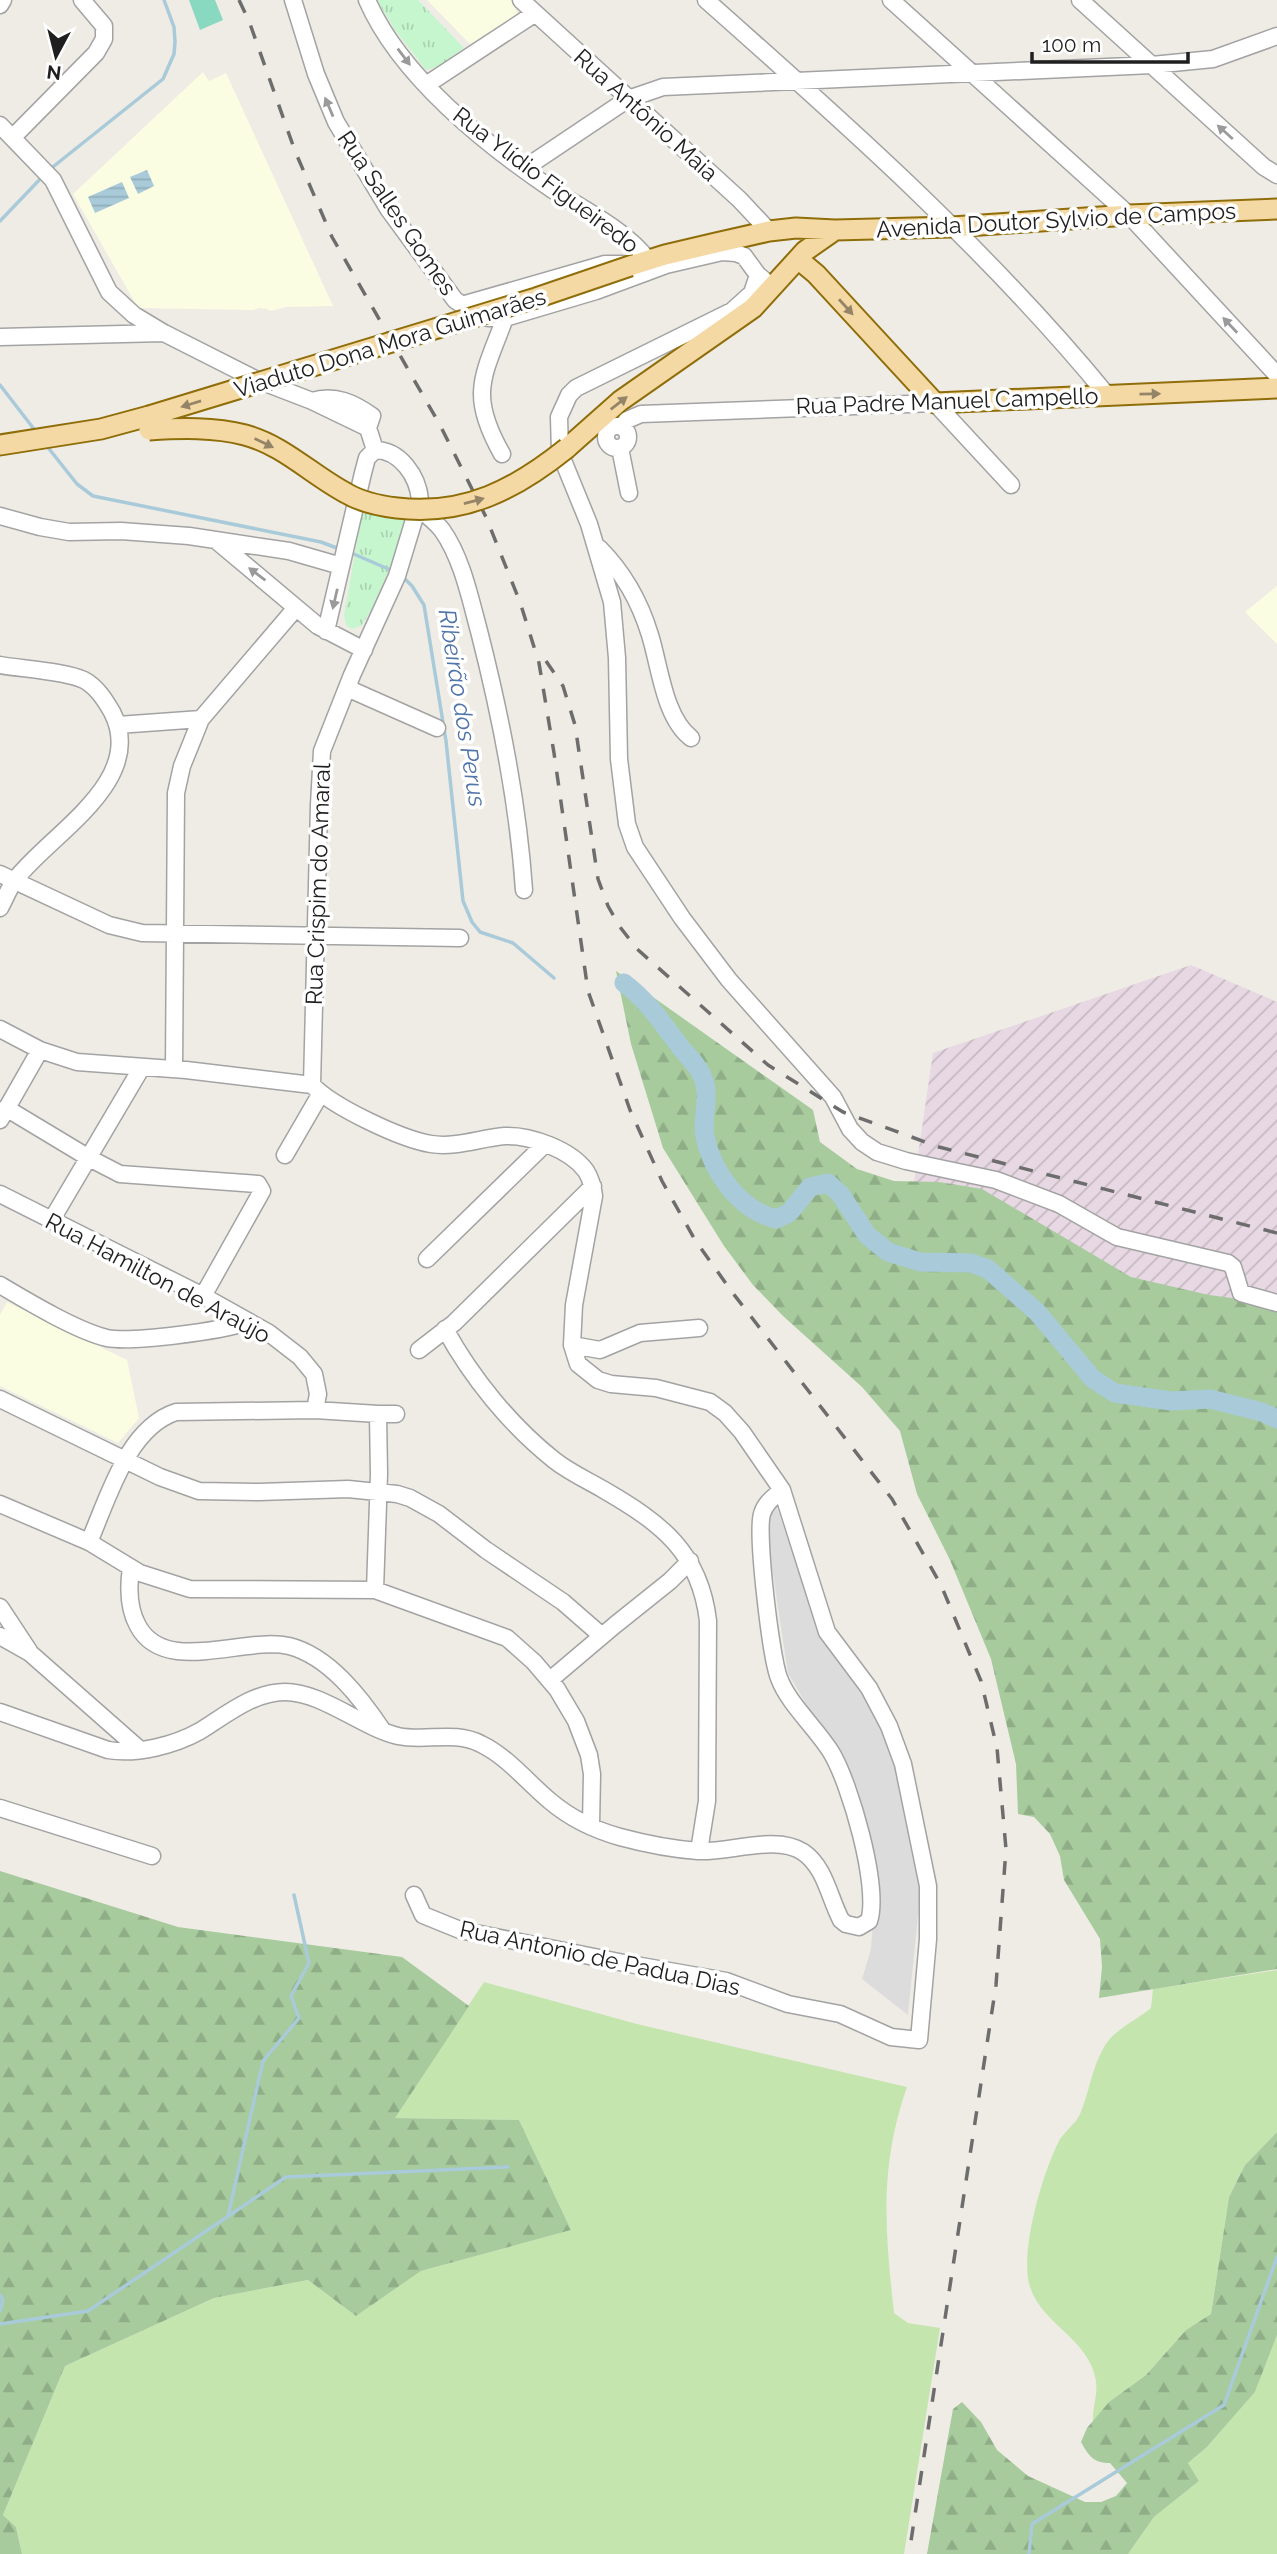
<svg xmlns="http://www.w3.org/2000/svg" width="1277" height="2554" font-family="Raleway,sans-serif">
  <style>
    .residential { fill: #dddcdc }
    .industrial { fill: url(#industrial-furrows) }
    .education { fill: #fafde1 }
    .grass { fill: #c5e5af }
    .forest { fill: url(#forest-firs) }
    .park { fill: url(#park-tufts) }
    .pitch { fill: #89d8c0 }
    .water { fill: url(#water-rules) }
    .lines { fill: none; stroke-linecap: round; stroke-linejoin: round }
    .stream { stroke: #a9cad9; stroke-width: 3.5 }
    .river { stroke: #a9cad9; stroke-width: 19 }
    .minor-casing { stroke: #a3a3a3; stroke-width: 19 }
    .major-casing { stroke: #8f6e0a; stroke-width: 23 }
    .minor { stroke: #fff; stroke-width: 16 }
    .major { stroke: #f5d9a4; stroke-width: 19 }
    .rail { stroke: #6d6d6d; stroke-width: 3.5; stroke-dasharray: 14 14; stroke-linecap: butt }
    .major-bridge-casing { stroke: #8f6e0a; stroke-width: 23; stroke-linecap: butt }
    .major-bridge { stroke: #f5d9a4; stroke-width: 19 }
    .oneway { fill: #9a9a9a }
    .oneway2 { fill: #958568 }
    .labels { text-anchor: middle; stroke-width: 7; stroke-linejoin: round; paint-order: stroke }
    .street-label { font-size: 23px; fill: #1f1f1f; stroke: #fff }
    .water-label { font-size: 24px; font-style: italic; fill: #5175a8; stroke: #fff }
  </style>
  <defs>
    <pattern id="industrial-furrows" width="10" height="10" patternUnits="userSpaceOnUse" patternTransform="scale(1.75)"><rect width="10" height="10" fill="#e7d8e3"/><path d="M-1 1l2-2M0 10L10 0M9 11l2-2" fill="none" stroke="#c6b9c2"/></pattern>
    <pattern id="forest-firs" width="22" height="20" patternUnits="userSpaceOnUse" patternTransform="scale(1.75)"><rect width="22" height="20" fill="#a7cb9d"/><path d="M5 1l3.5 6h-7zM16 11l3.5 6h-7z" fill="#8fae87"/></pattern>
    <pattern id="park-tufts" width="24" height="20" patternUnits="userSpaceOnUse" patternTransform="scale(1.75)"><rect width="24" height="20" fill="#c6f6ce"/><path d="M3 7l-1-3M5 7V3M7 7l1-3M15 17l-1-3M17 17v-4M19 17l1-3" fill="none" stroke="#aad2b0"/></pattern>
    <pattern id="water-rules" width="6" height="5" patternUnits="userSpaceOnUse" patternTransform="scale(1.75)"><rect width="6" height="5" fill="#a9cad9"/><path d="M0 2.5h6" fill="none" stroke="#91adba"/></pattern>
  </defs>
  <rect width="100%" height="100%" fill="#efece6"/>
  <path class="residential" d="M776,1505L819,1633L864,1693L890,1747L920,1895L908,2015L862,1979L871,1949L876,1882L849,1778L788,1673L767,1535L769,1511Z"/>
  <path class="industrial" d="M1191,965L1277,1002V1300L1203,1299L908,1223L933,1053Z"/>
  <path class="education" d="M427,0H511L518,14L470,44Z
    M203,72L209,81L226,73L333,306L286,307L271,311L267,309L259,308L253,310L138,308L73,194Z
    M1277,586V644L1245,612Z
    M7,1302L127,1360L139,1418L118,1443L0,1386V1315Z"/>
  <path class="grass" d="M1277,1970V2132L1245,2165L1229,2197L1211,2314L1186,2330L1146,2375L1109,2402L1093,2422C1092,2408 1098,2395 1096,2381C1089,2338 1043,2326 1030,2287C1019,2253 1042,2175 1058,2143C1063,2132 1075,2125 1080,2114C1089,2093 1092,2068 1103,2049C1112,2030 1136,2021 1151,2008L1153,1989Z
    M484,1982L637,2024L907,2087C879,2167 885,2231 894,2313L908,2323L940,2328L904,2554H22L16,2527L3,2515L65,2366L214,2298L308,2280L356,2316L421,2271L571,2230L519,2120L394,2118Z
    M1277,2335V2554H1128L1154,2517L1199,2481L1188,2463L1207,2447L1255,2392Z"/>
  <path class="forest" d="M616,971L813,1110L820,1142L857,1169L894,1181L939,1182L982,1189L1131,1277L1209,1295L1277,1304V1969L1099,1998L1102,1967L1100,1939L1064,1880L1060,1856L1050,1834L1034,1817L1018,1814L1016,1764L991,1659L950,1560L917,1494L900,1431L862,1387L783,1316L753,1285L724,1246L663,1148L631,1044Z
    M0,1871L178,1927L402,1957L469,2006L395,2118L519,2120L571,2230L421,2271L356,2316L308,2280L214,2298L65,2366L3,2515L16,2527L22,2554H0Z
    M1277,2132V2335L1255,2392L1207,2447L1188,2463L1199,2481L1154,2517L1128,2554H927L953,2409L962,2402L981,2422L997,2450L1028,2476L1085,2502H1101L1116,2496L1127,2483L1110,2463C1093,2463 1089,2456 1081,2442L1087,2428L1109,2402L1146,2375L1186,2330L1211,2314L1229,2197L1245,2165Z"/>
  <path class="park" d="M377,0H418L464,48L437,67L426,70L395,30Z
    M363,508L411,519L372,609L361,626L351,629L346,625L344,615Z"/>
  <path class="pitch" d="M189,0H215L223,20L200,30Z"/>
  <path class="water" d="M147,170L154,186L138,194L130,177Z
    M122,182L129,198L95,213L88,197Z"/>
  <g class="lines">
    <path class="stream" d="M49,170L163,79L174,54L175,42L174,27L164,0
      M0,221L44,175
      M0,385L37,433
      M46,445L77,484L93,496L321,542L342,550
      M349,552L393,571
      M403,577L412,586L424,605L446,741L463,901L472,922L480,932L513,943L554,978
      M228,2216L263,2061L299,2018L291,1996L309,1963L294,1895
      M0,2295L3,2300L0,2311
      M0,2324L88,2311L286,2177L508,2167
      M1029,2554L1032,2524L1224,2405L1277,2257"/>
    <path class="river" d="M624,983C648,1001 663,1024 681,1048C689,1057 699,1067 703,1078C711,1098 701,1117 705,1137C713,1173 740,1210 776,1219L789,1213L810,1187L828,1183L841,1195L867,1235L888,1252L920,1262L971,1263L988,1269L1037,1312L1093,1379L1115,1393L1171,1401L1210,1399L1262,1412L1277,1419"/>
    <defs>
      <path id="minor" d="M293,0L316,74L336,122L389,210L455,300L476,314L488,318H505L596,291L666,265L722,252L736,253L744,256L758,275L764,280
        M367,0C400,76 486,145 553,190C583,209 627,231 648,260
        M521,0L740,200L769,231
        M706,0C846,124 988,250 1107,395
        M891,0L1129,215L1277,375
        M1080,0L1264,167L1277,175
        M0,5L3,0
        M426,85L534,14
        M0,125L53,180L109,292L134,315L164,333L255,379L312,401L368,428L375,450
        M13,137L96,53L104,39V26L82,0
        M525,168L628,99L663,87L1152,65L1213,59L1277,36
        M758,275L752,293L732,311L576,388L569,395L559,417L560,453L589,524L612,602L617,658L619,759L627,824L635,847L682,918L729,980L833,1097L850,1129L862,1142L877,1152L906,1161L996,1180L1059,1204L1117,1237L1228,1263L1233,1267L1241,1293L1277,1303
        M462,305L605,264H622
        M0,337L164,333
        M312,401C335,394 354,403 372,416L368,428
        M606 437a11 11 0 1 1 22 0a11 11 0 1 1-22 0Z
        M622,427L627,420L641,414L935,403L1011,485
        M620,448L629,493
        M502,454C468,394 483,377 505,318
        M418,508C427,515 435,521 442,530C462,558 470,598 479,631C501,717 518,801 524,890
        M0,516L40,527L69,532L121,531L189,536L289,551L341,566
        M218,542L318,626L364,650
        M599,548C623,572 640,602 650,635C660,667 664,717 691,738
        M326,631L363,473L367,458L375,450
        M0,665C23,669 65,671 84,680C97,687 105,700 112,712C148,781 50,834 15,880C9,888 5,899 0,908
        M347,688L437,728
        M118,725L201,719L295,609
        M0,874L109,925L142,933L460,938
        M0,1029L40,1050L77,1062L186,1070L312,1085C333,1107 401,1139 431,1144C456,1148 480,1138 505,1136C531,1135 571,1150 586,1171C591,1179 593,1187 594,1196L574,1305L572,1345L578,1364L598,1380L611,1384L656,1388L710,1402L725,1413L742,1432L782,1490L827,1632L869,1688L889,1726L903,1764L928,1886V1939L919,2040L891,2037L840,2014L788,2004L726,1981L624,1963L460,1930L423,1915L414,1895
        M174,1069L176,793L182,766L201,719
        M312,1085L319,805L322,751L352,675L397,576L420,500C418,476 400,450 375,450
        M6,1108L89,1158L120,1174L258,1184L262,1191L203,1296
        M0,1120L40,1050
        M285,1155L321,1093
        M0,1194L203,1296L269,1333L300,1357L314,1374L318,1394L315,1410
        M51,1221L142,1067
        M427,1259L545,1144
        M0,1285C27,1301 77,1331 107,1338C131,1343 222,1331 246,1322
        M445,1329C472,1378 510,1425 554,1460C569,1472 587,1480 604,1490C661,1523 700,1552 708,1621L707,1801L699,1851
        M572,1345L600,1350L640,1333L699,1328
        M419,1350L454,1323L593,1186
        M0,1399L160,1477L199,1491L259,1492L348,1489L397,1494L410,1498L439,1514L486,1550L563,1602L602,1636
        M0,1504L89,1542L140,1573L190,1589L375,1590L507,1638L534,1662L557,1689L576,1721L589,1755L592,1774L591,1826
        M89,1542C108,1499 127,1428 176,1412L315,1410L378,1414
        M131,1568C128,1588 128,1608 138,1626C165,1676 244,1636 289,1646C329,1656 361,1698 383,1731
        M375,1590L379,1474L378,1414H396
        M0,1607L29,1651
        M0,1636L30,1653L139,1749
        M550,1680L615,1625L670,1581L690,1561
        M0,1712L108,1750C137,1755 175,1745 200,1731C226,1715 253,1692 285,1692C322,1692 361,1727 398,1736C426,1742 454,1730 481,1744C508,1757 528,1783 550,1801C570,1818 595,1830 620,1837C646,1844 672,1849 698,1851C729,1853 776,1834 803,1852C825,1867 829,1897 841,1920L846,1924L859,1927L869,1921C880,1887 850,1783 831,1752C816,1728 788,1703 779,1678C771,1658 756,1533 762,1514C765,1503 774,1497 782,1490
        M0,1808L152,1856"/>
      <path id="major" d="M798,259L816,274L935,403L1277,388
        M630,266L665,255L716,243L769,231L796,228L835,230L952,227L1129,215L1277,209
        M0,445L101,429L149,416
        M567,448L620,401L753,308L805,251L835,230"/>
    </defs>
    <use href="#minor" class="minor-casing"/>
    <use href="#major" class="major-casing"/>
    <use href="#minor" class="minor"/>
    <use href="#major" class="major"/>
    <path class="rail" d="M239,0L249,21L295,151L332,237L440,425L486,517L520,602L539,663L554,753L588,991L630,1110L662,1181L695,1240L732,1292L892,1499L941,1585L981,1681L997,1748L1006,1849L996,1985L909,2554
      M546,661L563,686L575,725L598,879L608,906L620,927L637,949L768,1065L843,1112L939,1147L1277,1233"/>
    <defs>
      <path id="major-bridge" d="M149,416L536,298L630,266
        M149,430C181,428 214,427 245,435C283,445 312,475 346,493C361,502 380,506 397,508C465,516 516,489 567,448"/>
    </defs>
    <use href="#major-bridge" class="major-bridge-casing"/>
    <use href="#major-bridge" class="major-bridge"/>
  </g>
  <defs><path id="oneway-solid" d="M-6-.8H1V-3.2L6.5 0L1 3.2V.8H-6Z" transform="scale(1.75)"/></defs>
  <g class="oneway">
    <use href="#oneway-solid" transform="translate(404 57) rotate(53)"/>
    <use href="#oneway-solid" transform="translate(329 107) rotate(-113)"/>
    <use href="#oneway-solid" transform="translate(1225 132) rotate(-138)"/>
    <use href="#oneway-solid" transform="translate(1230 325) rotate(-133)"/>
    <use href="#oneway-solid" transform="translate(257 574) rotate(-143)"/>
    <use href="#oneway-solid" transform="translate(335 599) rotate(103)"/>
  </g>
  <g class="oneway2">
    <use href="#oneway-solid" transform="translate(846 307) rotate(48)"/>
    <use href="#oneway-solid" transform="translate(1150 394) rotate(-1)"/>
    <use href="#oneway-solid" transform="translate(619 403) rotate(-38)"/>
    <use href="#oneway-solid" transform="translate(191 404) rotate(163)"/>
    <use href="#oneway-solid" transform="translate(264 443) rotate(26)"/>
    <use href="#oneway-solid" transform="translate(474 501) rotate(-15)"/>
  </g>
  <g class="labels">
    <g class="street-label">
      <text transform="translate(646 115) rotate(42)" y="8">Rua Antônio Maia</text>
      <text transform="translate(546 180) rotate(37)" y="8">Rua Ylídio Figueiredo</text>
      <text transform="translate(397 213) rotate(56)" y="8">Rua Salles Gomes</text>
      <text transform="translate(1056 220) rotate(-3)" y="8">Avenida Doutor Sylvio de Campos</text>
      <text transform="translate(390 343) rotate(-17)" y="8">Viaduto Dona Mora Guimarães</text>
      <text transform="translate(947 401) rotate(-2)" y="8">Rua Padre Manuel Campello</text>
      <text transform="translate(318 884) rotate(-88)" y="8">Rua Crispim do Amaral</text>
      <text transform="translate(158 1278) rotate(28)" y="8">Rua Hamilton de Araújo</text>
      <text transform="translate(600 1958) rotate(12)" y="8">Rua Antonio de Padua Dias</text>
    </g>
    <g class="water-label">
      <text transform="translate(462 708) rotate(81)" y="8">Ribeirão dos Perus</text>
    </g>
  </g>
  <g transform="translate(56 56) rotate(187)" stroke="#ffffff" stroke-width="5" paint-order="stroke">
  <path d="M0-5L12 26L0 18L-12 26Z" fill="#1f1f1f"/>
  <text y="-10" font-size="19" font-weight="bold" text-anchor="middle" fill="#1f1f1f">N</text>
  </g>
  <path d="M1032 52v10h156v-10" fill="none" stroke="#1f1f1f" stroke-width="3.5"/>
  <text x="1042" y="52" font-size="21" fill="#1f1f1f" stroke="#ffffff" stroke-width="5" paint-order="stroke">100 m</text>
</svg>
